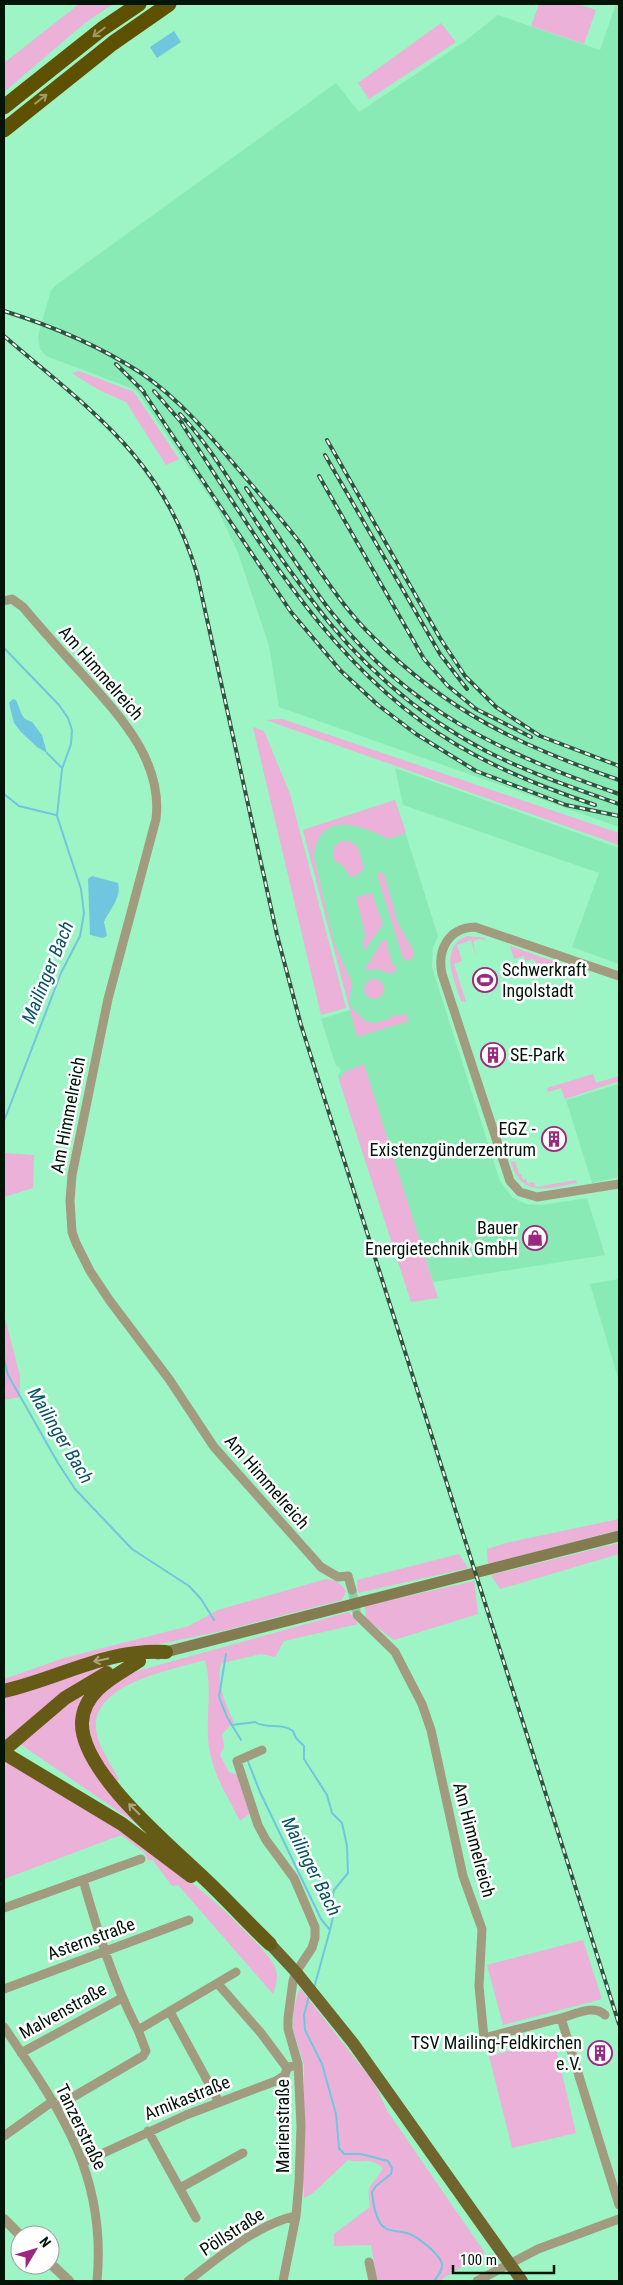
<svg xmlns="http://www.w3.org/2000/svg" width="623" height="2285" font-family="'Roboto Condensed',sans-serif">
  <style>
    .built { fill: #8aeab6 }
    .green { fill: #ebb1d8 }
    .water { fill: #71c6df }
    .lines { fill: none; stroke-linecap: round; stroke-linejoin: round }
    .stream { stroke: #71c6df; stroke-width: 2 }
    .minor-tunnel { stroke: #85d2a8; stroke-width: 9; stroke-dasharray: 9 4.5; stroke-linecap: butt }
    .minor { stroke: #a19c80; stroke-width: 9 }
    .tertiary { stroke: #a19c80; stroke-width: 10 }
    .secondary { stroke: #847c51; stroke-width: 11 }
    .primary { stroke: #6f652d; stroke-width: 12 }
    .trunk { stroke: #665b16; stroke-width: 14 }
    .motorway { stroke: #5d5100; stroke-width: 15 }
    .rail-casing { stroke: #2d543e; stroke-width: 4 }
    .rail { stroke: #fff; stroke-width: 2; stroke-dasharray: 5.5; stroke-linecap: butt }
    .oneway { stroke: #9e9766 }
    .oneway2 { stroke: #aba57f }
    .labels { text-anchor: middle; stroke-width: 5; stroke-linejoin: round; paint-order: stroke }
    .street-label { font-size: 18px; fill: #001408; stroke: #fff }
    .poi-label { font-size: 18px; fill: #001408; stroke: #fff; text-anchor: end }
    .water-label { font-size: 19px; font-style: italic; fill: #085466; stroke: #fff }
  </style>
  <rect width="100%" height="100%" fill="#9df4c4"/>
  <path class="built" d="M616,4H619V827L279,707L269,646L238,553L218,510L136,390L46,356L40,349L38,336L51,290L56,285L336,83L359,112L465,41L498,15L600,50Z
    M395,768L619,848V964L572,947L599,873L403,805Z
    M395,800L438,936L433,948L432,967L500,1181L512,1197L526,1204L542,1205L587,1198L605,1255L433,1282L364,1065L339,1080L338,1075L341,1071L339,1067L336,1066L321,1019L350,1010L303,830Z
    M619,1084V1177L592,1183L566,1100Z
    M619,1279V1381L590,1284Z"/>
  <path class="green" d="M79,4H113L85,23L4,92V63Z
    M539,4H577L596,10L584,44L531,26Z
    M441,23L456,42L369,99L358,83Z
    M79,371L134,392L179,459L166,465L126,402L99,390L72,373Z
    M282,719L619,833V845L266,720Z
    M253,727L264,731L290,794L346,1008L321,1015Z
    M395,800L406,833L388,839C362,825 318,809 314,857L334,943L352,983L349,1002L353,1009L365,1021L374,1023L389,1019L394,1015H407L409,1021L357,1037L303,830Z
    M341,841H350L358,847L364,868L358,875L350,877L344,867L334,860V847Z
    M381,872L384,874L398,923L414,952L413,957L408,961L403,958L377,875Z
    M372,893L383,924L365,950L363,948L365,934L356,897Z
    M467,936L485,938V940L480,939L473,941L476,957L471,940L457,945L462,961L454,964L466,1002L461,1001C454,979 438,948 467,936Z
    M385,940L388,941L387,946L393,966H397L396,971L391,974L377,969L364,971L382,941Z
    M510,946L581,971L567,975L565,971L555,974L552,964L541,967L533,959L525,961L524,956L514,959Z
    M364 989a10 10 0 1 1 20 0a10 10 0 1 1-20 0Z
    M364,1064L438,1298L411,1302L339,1080L345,1072Z
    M593,1074L596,1083L619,1076V1081L565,1099L561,1088L548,1092L547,1088Z
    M4,1153L34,1155L33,1188L4,1197Z
    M515,1161L519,1174H521L523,1180L526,1179L528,1184L533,1182L536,1187L576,1180L577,1183C548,1188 522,1199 511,1162Z
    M4,1314L20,1376V1397L4,1400Z
    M619,1519V1530L488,1564L487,1549L506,1543Z
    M619,1543V1554L500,1589L491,1575Z
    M459,1554L468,1568L358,1593L357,1580Z
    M326,1579C336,1581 342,1583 346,1592L342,1600L222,1631L150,1646L4,1688V1679L64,1658L189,1626L218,1610Z
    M474,1581L478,1614L394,1640L366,1619L365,1606Z
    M349,1612L358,1624L284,1641L275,1657L261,1654L222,1663C214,1677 227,1709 234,1722L222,1734L224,1747L220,1755L229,1772L238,1775L251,1812L240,1821C228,1797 213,1775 209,1747C205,1718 213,1688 205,1660C172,1670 85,1684 97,1735C99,1747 113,1767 119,1779L114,1782L92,1747L88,1713L94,1696L130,1673Z
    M120,1661L102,1669L6,1740L4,1739V1696Z
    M98,1682L83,1745L159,1839L20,1744L32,1731Z
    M4,1759C85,1808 168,1855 236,1922C248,1935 265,1949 274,1965C279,1974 277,1984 273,1994L178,1885L172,1886L152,1859L148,1861L145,1853L121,1835L4,1879Z
    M583,1940L602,1999L503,2025L487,1965Z
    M300,1988L374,2083L388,2112L485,2253L439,2281H377L371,2245L334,2246V2234L370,2207C366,2181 372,2188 383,2168C369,2156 363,2164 348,2160L313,2193L304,2198V2065L293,2029V2010Z
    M554,2040L576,2133L512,2148L489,2056Z"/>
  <path class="water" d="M174,31L181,42L157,58L150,47Z
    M13,699L16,700L22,715L25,719L32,722L42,735L47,753L37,747L21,732L14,723L9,703Z
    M92,876L118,883C122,898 109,910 104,922L107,936L103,938L90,935L88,879Z"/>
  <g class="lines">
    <path class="stream" d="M4,648L59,705L68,718L72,730L71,744L62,769L57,816L81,889L84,913L80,936L61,973L4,1121
      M47,753L61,767
      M4,794L19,806L56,815
      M4,1358L8,1375L58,1463L75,1489L132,1549L189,1586L201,1599L214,1620
      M226,1654L219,1697L227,1717L241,1740
      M232,1725L255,1722C267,1730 281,1722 293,1731L296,1738L304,1746V1759L327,1795L332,1813L342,1823L347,1846L348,1873L334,1890L332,1898L333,1917L330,1930
      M247,1759L260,1792L321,1919L330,1930L314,1988
      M309,1996L304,2015L305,2030L322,2064L336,2114L339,2148L344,2154H361L388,2161L392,2168L391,2174L376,2186L372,2192C373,2202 375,2221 385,2228C391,2232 400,2231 407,2233C417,2236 440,2254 442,2264C443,2270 438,2276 434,2281"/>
    <path class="minor-tunnel" d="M352,1590L357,1615"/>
    <path class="minor" d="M4,601L12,599L23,607C43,631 63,653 84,676C120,716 163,761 156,819L108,999L72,1175L70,1201L72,1232L76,1243L90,1271L110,1301L169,1379L214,1447L321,1567L338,1577L348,1576L352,1590
      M619,976L475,927C448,928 437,950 442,974L510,1181L520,1192L537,1197L619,1184
      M357,1615L395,1652L422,1704L431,1730L463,1876L482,1929L479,1986L484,2038L561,2018L619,2205
      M262,1750L237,1761L258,1825L266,1840L294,1878L315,1927V1938L312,1948L296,1972L293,1981L288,2018V2029L298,2064L301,2126L299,2182L296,2216L283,2281
      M83,1880C98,1932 113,1982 138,2030
      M4,1908L141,1859
      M218,1984L261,2033L287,2068
      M4,1989L189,1920
      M170,2012L219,2102
      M561,2018C576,2014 594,2004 605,2015
      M4,2027C61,2111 107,2175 97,2281
      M21,2053L122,1998
      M56,2107L143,2056L146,2051L138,2030L236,1972
      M148,2131L196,2218
      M4,2136L53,2101
      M84,2162L186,2115L276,2081L285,2075L287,2068L298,2064
      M180,2188L243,2153
      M369,2262L373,2281
      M188,2281C218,2258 259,2223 296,2216
      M477,2281L538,2249L619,2219"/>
    <path class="tertiary" d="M4,2219L20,2235
      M50,2263L69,2281"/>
    <path class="secondary" d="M158,1654L619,1536"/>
    <path class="primary" d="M270,1944L296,1972L353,2043L522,2281"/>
    <path class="trunk" d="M139,1661C116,1676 84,1690 82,1722C80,1772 172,1847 206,1880C228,1901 248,1923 270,1944
      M4,1691C61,1678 105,1649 166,1652
      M4,1750L65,1698L107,1673
      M4,1753L122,1824L191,1876"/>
    <path class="motorway" d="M4,107L102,29L139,4
      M4,130L113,43L169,4"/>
    <defs>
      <path id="rail" d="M4,311C52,326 98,345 141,373C182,401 213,439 245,477C264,499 283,521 301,544C324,577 345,610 374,638C447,712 523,747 619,780
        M4,336C91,411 163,458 197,574L277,935L301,1025L619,2024
        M116,364L144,392
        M140,387L291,612L341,671L378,705L416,734L476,771L566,805L619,816
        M154,391L182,423
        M180,414C208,444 228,478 250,512C269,542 290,571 311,599C356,661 417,715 486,751C529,773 574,788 619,804
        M182,424C260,542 332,671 457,745C501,771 547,789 595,805
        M327,440L440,638L465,676L496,707L540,736L619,766
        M325,455L440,654L467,689
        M319,476L424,659L448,686L476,709L531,737
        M246,488C275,530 301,573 332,613C410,711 505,755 619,794"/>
    </defs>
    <use href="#rail" class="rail-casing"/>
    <use href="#rail" class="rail"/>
  </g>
  <defs><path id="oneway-shaft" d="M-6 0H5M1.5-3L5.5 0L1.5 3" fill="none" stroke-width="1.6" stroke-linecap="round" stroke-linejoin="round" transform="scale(1.25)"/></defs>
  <g class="oneway">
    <use href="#oneway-shaft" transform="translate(99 32) rotate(143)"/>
    <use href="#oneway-shaft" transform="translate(41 99) rotate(-38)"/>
  </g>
  <g class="oneway2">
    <use href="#oneway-shaft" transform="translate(101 1660) rotate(168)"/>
    <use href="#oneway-shaft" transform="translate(134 1809) rotate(-135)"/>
  </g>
  <defs>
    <symbol id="stadium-ring" viewBox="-11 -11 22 22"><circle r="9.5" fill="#fff" stroke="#9c2781" stroke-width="1.5"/><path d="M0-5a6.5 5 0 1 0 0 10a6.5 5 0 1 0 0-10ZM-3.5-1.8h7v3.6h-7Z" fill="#9c2781"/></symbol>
    <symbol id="building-ring" viewBox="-11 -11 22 22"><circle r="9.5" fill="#fff" stroke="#9c2781" stroke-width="1.5"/><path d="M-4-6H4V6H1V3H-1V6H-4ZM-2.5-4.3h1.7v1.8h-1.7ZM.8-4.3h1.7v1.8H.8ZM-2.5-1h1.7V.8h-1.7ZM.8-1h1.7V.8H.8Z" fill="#9c2781"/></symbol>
    <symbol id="shop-ring" viewBox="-11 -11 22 22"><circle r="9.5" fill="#fff" stroke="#9c2781" stroke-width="1.5"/><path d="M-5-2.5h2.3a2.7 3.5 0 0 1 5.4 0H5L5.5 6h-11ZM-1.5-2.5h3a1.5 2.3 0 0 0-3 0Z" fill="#9c2781"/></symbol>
  </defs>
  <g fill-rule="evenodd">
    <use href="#stadium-ring" x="471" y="966" width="28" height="28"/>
    <use href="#building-ring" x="479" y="1041" width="28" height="28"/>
    <use href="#building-ring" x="540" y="1125" width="28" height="28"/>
    <use href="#shop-ring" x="521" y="1224" width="28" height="28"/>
    <use href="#building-ring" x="586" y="2039" width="28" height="28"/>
  </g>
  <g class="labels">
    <g class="street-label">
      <text transform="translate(101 673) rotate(49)" y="6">Am Himmelreich</text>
      <text transform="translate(68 1115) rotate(-79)" y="6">Am Himmelreich</text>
      <text transform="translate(267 1482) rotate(49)" y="6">Am Himmelreich</text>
      <text transform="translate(474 1840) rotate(75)" y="6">Am Himmelreich</text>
      <text transform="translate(91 1939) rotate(-20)" y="6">Asternstraße</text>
      <text transform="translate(63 2011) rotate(-29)" y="6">Malvenstraße</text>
      <text transform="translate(187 2098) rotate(-22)" y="6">Arnikastraße</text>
      <text transform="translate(283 2126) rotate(-90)" y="6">Marienstraße</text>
      <text transform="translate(81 2127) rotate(64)" y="6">Tanzerstraße</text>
      <text transform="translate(232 2232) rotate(-33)" y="6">Pöllstraße</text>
    </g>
    <g class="poi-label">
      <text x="502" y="976" text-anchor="start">Schwerkraft<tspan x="502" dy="21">Ingolstadt</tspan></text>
      <text x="510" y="1061" text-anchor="start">SE-Park</text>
      <text x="536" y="1135">EGZ -<tspan x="536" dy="21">Existenzgünderzentrum</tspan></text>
      <text x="518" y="1234">Bauer<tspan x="518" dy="21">Energietechnik GmbH</tspan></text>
      <text x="582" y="2049">TSV Mailing-Feldkirchen<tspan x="582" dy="21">e.V.</tspan></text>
    </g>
    <g class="water-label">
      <text transform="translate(47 972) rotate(-68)" y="7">Mailinger Bach</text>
      <text transform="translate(61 1435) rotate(59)" y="7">Mailinger Bach</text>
      <text transform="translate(312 1866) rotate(63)" y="7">Mailinger Bach</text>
    </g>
  </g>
  <rect width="623" height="2285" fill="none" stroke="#001408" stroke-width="10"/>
  <g transform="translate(35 2250) rotate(52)"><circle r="24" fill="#ffffff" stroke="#99a19c"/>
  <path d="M0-4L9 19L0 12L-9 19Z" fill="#9c2781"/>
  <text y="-8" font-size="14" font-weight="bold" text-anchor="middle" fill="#001408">N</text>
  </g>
  <path d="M453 2265v8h101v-8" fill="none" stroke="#001408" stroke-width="2.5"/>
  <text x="460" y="2265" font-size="15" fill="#001408" stroke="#ffffff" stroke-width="4" paint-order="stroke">100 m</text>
</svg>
